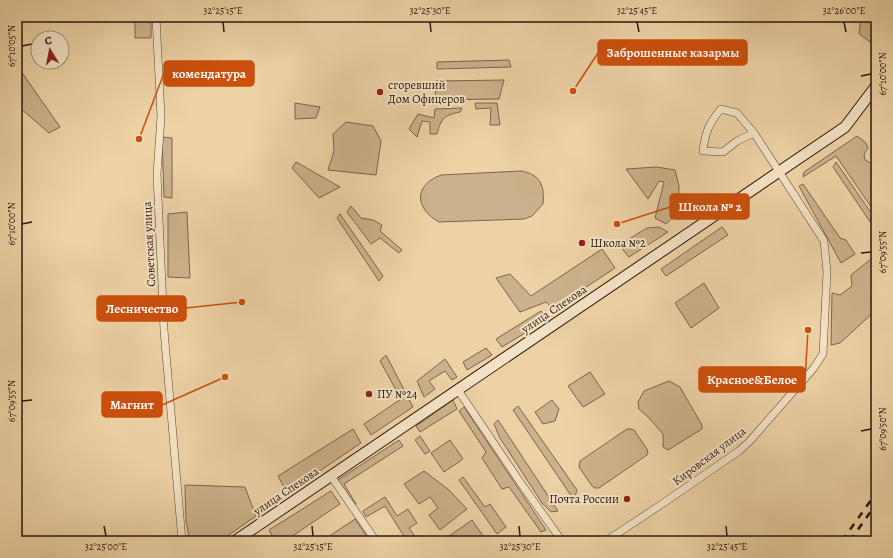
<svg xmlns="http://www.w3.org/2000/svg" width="893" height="558" font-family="Alegreya,serif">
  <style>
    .green { fill: #ccb28c; stroke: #7c644e }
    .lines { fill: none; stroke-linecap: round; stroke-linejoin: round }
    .minor-casing { stroke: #5c4534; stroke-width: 8 }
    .secondary-casing { stroke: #2b160f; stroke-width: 12 }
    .minor { stroke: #f3e2c4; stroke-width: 7 }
    .secondary { stroke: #f3e2c4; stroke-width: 10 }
    .rail { stroke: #2b160f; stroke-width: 2.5; stroke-dasharray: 7 7; stroke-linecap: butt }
    .ticks { fill: none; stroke: #2b160f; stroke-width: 1.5 }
    .poi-dot { fill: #8f2418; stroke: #f3e2c4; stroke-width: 1.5 }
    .labels { text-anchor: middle; stroke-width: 4; stroke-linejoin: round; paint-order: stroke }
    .poi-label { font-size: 12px; fill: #2b160f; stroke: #f3e2c4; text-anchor: start }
    .street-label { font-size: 12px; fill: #2b160f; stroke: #f3e2c4 }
    .leader { fill: none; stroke: #cc4f0c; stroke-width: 1.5 }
    .callout-dot { fill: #cc4f0c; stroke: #f3e2c4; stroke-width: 1.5 }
    .callout { fill: #cc4f0c; stroke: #cc4f0c; stroke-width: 1.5 }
    .callout-label { font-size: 13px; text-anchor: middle; font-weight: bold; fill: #fff }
    .neatline { fill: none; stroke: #2b160f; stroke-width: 1.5 }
    .ticks-label { font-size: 10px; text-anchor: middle; fill: #2b160f }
  </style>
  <rect width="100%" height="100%" fill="#edd2a5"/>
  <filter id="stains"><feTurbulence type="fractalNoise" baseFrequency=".005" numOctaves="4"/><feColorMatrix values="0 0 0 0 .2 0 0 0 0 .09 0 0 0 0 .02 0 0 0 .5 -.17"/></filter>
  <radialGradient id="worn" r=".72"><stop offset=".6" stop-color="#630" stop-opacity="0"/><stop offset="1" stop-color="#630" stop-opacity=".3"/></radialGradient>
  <path class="green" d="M135,17H151V38H135Z
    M861,17H876V46L859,34Z
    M509,60L511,67L437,69V62Z
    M17,67H18L60,127L49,133L19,107L17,108Z
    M504,80L499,99L435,100L436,81Z
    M295,103L320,107L316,118L295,119Z
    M475,103H497L500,125H490L491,108L476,109Z
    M462,108L460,112C445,115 441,118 437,134H430V122L422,121L417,137L409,129L418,114L434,118L435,109Z
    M346,122L373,126L381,141L376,175L328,170L334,151L333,134Z
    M857,136L866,143L868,148L864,154L865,160L876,166V214L836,156L803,177L804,172Z
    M162,137L172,138V198L164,197Z
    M296,162L340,187L319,198L292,168Z
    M836,162L876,220L873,226L833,167Z
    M657,167L675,170L679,186V212L666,224L655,218L664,182L659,181L648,199L626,169Z
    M521,171C540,174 545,186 543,204L532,216L524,219L439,222C414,208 414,185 441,175Z
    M803,184L840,238L846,240L855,254L841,263L799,186Z
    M351,206L361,218L373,220L382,225L380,231L402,250L399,253L380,238L371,244L347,212Z
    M187,212L190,278L168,277V214Z
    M340,214L383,276L379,281L337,218Z
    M659,227L668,232L629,257L619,245L647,228Z
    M722,227L728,235L666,276L661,269Z
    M602,249L615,268L553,309L546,302L520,312L496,278L510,274L531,296Z
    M876,255V310L840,343L831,345L832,293L840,295L852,286L851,275Z
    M704,283L719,308L691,328L675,303Z
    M541,311L548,319L502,347L496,339Z
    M486,348L492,355L467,370L463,362Z
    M386,355L413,407L371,435L364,424L401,399L380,361Z
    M445,359L457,377L452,380L445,371L429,381L435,389L424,397L417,381Z
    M590,372L605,394L583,407L568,386Z
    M669,381L680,387L702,425V429L668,450L663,447V434L650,419L639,409L638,402L644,391Z
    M453,400L457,409L420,432L416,426Z
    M552,400L559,409L555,421L543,424L535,412Z
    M518,406L577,490L574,500L513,410Z
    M464,407L546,530L541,532L509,487L502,489L482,458L486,452L459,411Z
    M498,420L558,511L551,512L542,503L500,438L494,424Z
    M353,429L361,443L287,493L278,476Z
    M627,429H631L634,430L647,449L648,453L647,455L599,488H595L592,486L579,467L580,461Z
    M420,436L430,451L425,454L415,440Z
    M399,440L403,446L344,484L356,504L354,505L338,480Z
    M450,440L463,459L444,472L431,453Z
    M424,471L449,490L467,509L440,530L429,515L438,508L430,497L419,504L404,484Z
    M463,477L485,507L490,504L506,527L497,534L459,480Z
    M185,485L245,487L256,516L220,541H190L186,521Z
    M331,491L340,504L285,541H275L269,530Z
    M385,497L397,516L408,509L417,523L409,528L416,538L412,541H407L385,506L366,517L363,511Z
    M355,519L370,541H322Z
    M472,520L483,536L476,541H446L445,539Z"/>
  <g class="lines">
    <defs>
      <path id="minor" d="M156,17L161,117L157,174L164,330L182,541
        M458,390L522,485L562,541
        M331,476L376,541
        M606,541L662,504L739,451L749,442L813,369L823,354L827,272L824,241L754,133L737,141L723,152L703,151C705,133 709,123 721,109L737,113L754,133"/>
      <path id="secondary" d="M235,541L845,127L876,86"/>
    </defs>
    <use href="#minor" class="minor-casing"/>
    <use href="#secondary" class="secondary-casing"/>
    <use href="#minor" class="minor"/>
    <use href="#secondary" class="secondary"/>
    <path class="rail" d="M842,541L876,493
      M850,541L876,504
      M872,541L876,535"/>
  </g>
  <path class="ticks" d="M223,22L224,32M430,22L431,32M637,22L639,32M844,22L846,32M22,46L32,44M861,76L871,74M22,224L32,222M861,253L871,252M22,401L32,400M861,431L871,429M104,526L106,536M312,526L313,536M519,526L520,536M726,526L727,536"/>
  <g class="poi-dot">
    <circle cx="380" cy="92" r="4"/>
    <circle cx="582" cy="243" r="4"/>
    <circle cx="369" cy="394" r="4"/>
    <circle cx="627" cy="499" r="4"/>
  </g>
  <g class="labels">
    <g class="poi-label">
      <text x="388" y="89">сгоревший<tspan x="388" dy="14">Дом Офицеров</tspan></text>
      <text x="590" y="247">Школа №2</text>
      <text x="377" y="398">ПУ №24</text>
      <text x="619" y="503" text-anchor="end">Почта России</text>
    </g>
    <g class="street-label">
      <text transform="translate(149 244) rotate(-93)" y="4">Советская улица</text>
      <text transform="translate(554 309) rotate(-34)" y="4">улица Спекова</text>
      <text transform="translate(709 456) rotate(-37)" y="4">Кировская улица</text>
      <text transform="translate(286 491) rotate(-34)" y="4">улица Спекова</text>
    </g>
  </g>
  <path class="leader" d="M573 91L598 53M139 139L164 73M617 224L670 207M242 302L186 308M808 330L805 380M225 377L162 405"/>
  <g class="callout-dot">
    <circle cx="573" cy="91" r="4"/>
    <circle cx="139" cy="139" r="4"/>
    <circle cx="617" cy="224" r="4"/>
    <circle cx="242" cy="302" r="4"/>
    <circle cx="808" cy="330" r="4"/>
    <circle cx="225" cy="377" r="4"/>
  </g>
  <g class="callout">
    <rect x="598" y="40" width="149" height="25" rx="4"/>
    <rect x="164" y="61" width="90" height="25" rx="4"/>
    <rect x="670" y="194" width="79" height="25" rx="4"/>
    <rect x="97" y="296" width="89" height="25" rx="4"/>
    <rect x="699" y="367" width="106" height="25" rx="4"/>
    <rect x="102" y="392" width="60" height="25" rx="4"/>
  </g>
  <g class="callout-label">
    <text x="673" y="57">Заброшенные казармы</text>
    <text x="209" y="78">комендатура</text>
    <text x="710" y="211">Школа № 2</text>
    <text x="142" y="313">Лесничество</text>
    <text x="752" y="384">Красное&amp;Белое</text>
    <text x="132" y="409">Магнит</text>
  </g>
  <rect width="893" height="558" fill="none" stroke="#edd2a5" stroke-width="44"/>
  <g transform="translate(50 50) rotate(350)"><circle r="19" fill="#f3e2c4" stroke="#a3907c"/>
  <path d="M0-3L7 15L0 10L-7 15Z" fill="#8f2418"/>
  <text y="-6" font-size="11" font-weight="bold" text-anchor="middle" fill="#2b160f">С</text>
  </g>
  <rect x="22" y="22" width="849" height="514" class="neatline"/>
  <g class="ticks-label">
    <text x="223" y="14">32°25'15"E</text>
    <text x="430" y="14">32°25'30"E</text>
    <text x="637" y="14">32°25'45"E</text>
    <text x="844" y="14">32°26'00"E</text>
    <text transform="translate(11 46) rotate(-90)" y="4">67°10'05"N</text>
    <text transform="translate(882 74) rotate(-90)" y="4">67°10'00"N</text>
    <text transform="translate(11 224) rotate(-90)" y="4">67°10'00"N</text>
    <text transform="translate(882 252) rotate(-90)" y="4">67°09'55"N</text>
    <text transform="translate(11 401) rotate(-90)" y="4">67°09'55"N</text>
    <text transform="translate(882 429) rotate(-90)" y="4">67°09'50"N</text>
    <text x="106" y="550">32°25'00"E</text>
    <text x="313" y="550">32°25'15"E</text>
    <text x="520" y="550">32°25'30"E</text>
    <text x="727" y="550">32°25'45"E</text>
  </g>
  <rect width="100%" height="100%" filter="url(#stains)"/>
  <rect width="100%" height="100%" fill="url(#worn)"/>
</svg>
